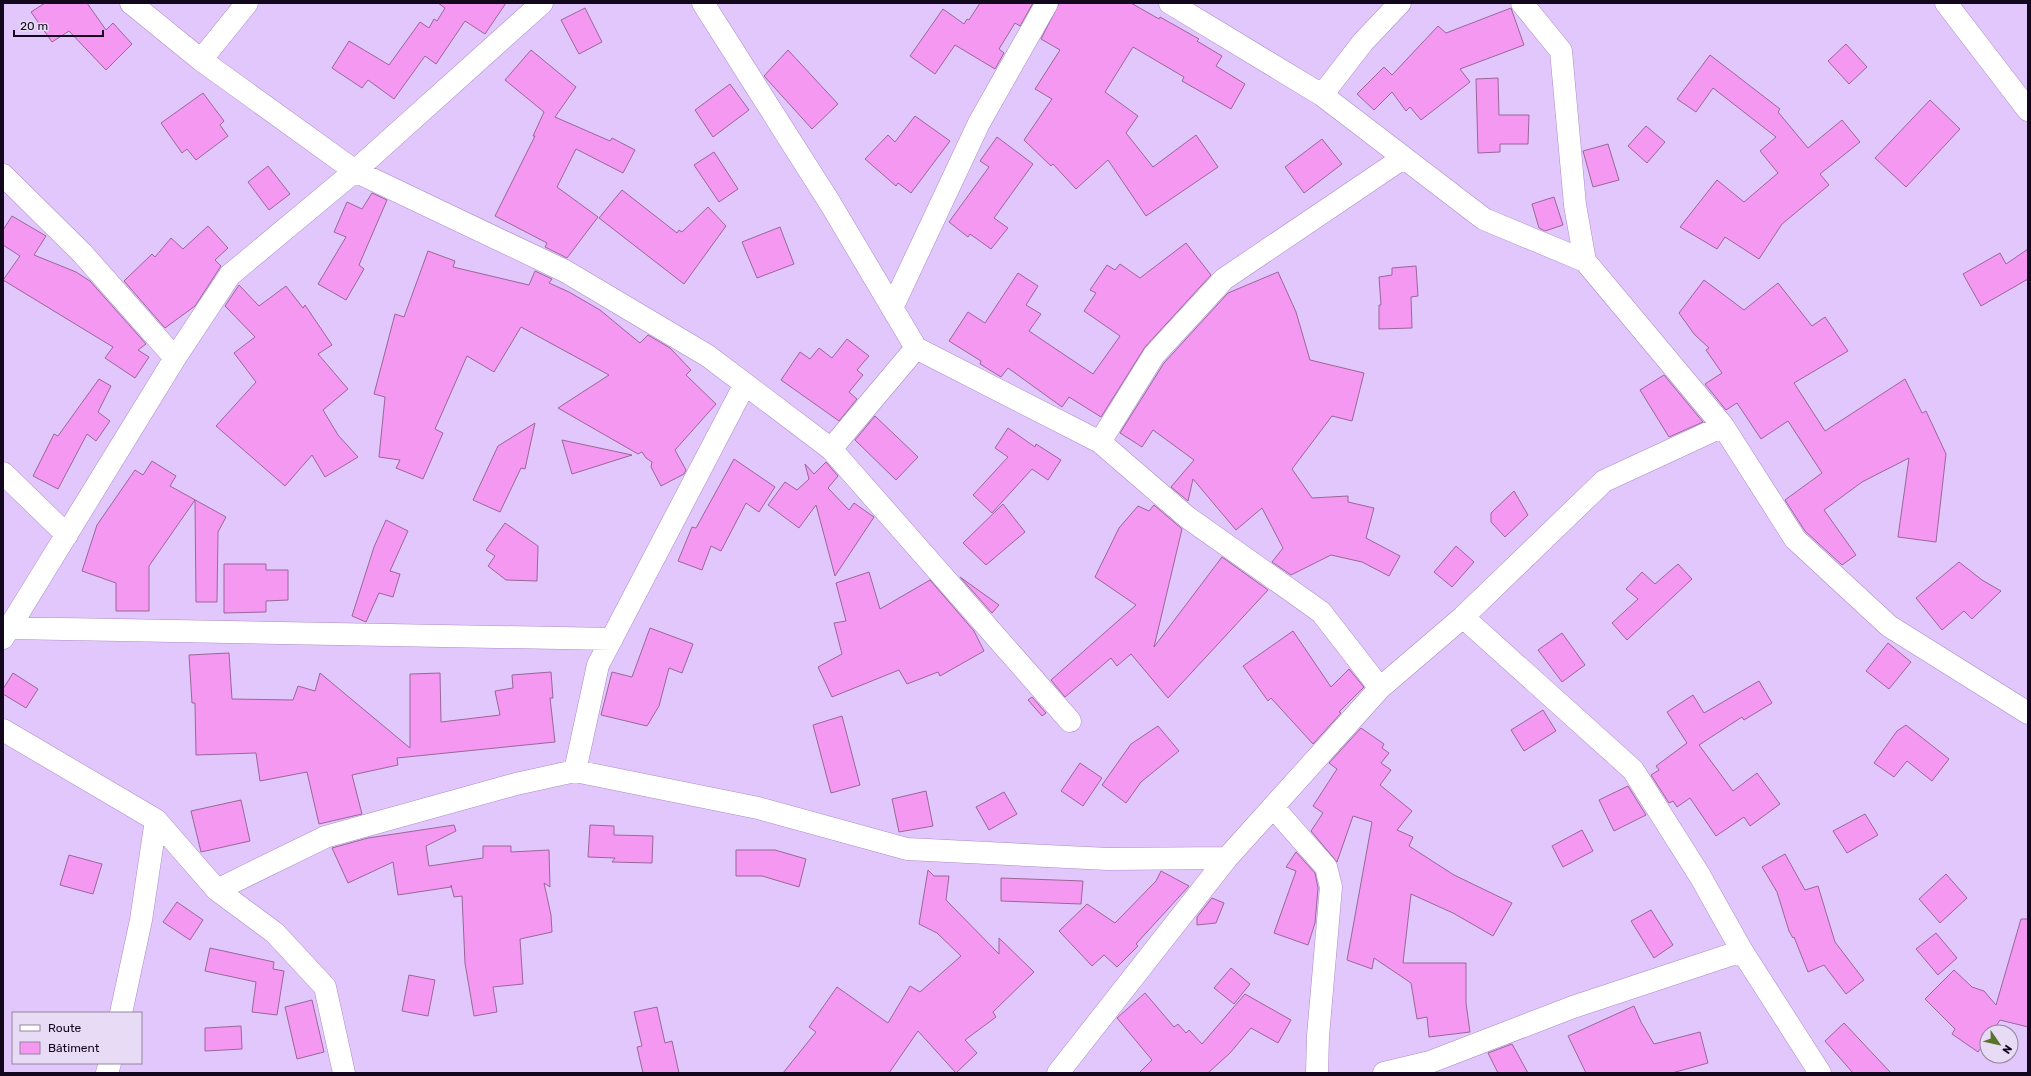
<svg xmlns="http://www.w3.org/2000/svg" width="2031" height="1076" font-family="Rubik,sans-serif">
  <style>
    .building { fill: #f498f2; stroke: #9a6799 }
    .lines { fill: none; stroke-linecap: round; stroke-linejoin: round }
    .street-casing { stroke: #ac8bca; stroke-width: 23 }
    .street { stroke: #fff; stroke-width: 22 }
  </style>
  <rect width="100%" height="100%" fill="#e2c7fc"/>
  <path class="building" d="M45,3H87L106,30L113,23L132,44L106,70L69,31L52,42L31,12Z
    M438,3H506L485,34L465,21L436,64L425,56L394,99L368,80L362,88L332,68L349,41L389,65L420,22L429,28L434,19L437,21L445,8Z
    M980,3H1033L1020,26L1015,23L999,49L1004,53L995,69L955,45L935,74L910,56L943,9L964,24L967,19L969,20Z
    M1059,3H1131L1159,19L1160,17L1199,39L1197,41L1222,56L1216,66L1245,84L1231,109L1182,81L1184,77L1133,47L1105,92L1138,116L1126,133L1153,167L1196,135L1218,167L1146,216L1108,160L1076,189L1053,164L1051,166L1024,140L1052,99L1035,89L1060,50L1041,39Z
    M585,8L602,42L579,54L561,20Z
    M1511,8L1524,45L1460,69L1470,82L1421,120L1410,107L1406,111L1392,92L1374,110L1357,94L1384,67L1392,75L1438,26L1446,33Z
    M1846,44L1867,67L1849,84L1828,61Z
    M531,50L576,87L555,117L610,141L612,138L635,150L623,173L576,149L557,187L598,217L567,258L545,247L547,243L495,216L535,136H533L544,112L505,80Z
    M788,50L838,104L812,129L764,76Z
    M1710,55L1780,109L1778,112L1808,148L1842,120L1860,142L1820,174L1829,185L1782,224L1759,259L1725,237L1717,249L1680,227L1717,180L1744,202L1778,173L1760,151L1776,137L1713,88L1696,112L1677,99Z
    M1498,78L1499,115H1529L1528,144H1500V152L1478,153L1476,79Z
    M730,84L749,110L713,137L695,110Z
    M203,93L224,121L220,125L228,136L196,160L187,149L182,153L161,123Z
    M1930,100L1960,129L1906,187L1875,158Z
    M915,116L950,141L911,193L898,183L896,186L865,159L888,135L895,142Z
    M1646,126L1665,142L1647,163L1628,146Z
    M997,137L1033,164L994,218L1008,228L991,249L970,234L968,237L949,222L989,167L980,161Z
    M1322,139L1342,164L1304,193L1285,167Z
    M1608,144L1619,180L1593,187L1583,151Z
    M714,152L738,189L719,202L694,165Z
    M268,166L290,194L269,210L248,182Z
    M622,190L677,233L679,230L682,232L708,207L726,226L684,284L599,218Z
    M372,193L387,200L359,265L364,269L346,300L318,284L346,237L334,232L347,202L362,209Z
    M1554,197L1563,225L1545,231L1539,228L1532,204Z
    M12,216L46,236L34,255L76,272L90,281L146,344L138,350L149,357L135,378L105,358L113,347L3,280L20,256L3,245V230Z
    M208,226L228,248L215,260L221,266L195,306L165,328L124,281L152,254L155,257L171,238L183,249Z
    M780,227L794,264L757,278L742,242Z
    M1186,243L1211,275L1145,347L1101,417L1069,397L1062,407L1008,368L1001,377L980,364L981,361L949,341L968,312L985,323L1018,273L1038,286L1026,305L1041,314L1029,331L1093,374L1120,336L1084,311L1096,293L1090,290L1107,265L1115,270L1120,264L1140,278Z
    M2028,249V279L1981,306L1963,274L2000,253L2006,264Z
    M428,251L455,261L453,267L529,285L535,271L552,279L549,283L569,292L600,310L640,343L648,335L670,348L691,370L686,375L716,404L675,450L686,470L684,474L661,486L651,467L652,462L646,458L642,452L638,454L558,408L609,375L521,327L494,372L467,356L435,429L443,433L423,479L396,468L400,460L379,457L385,397L374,394L395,314L404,317Z
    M1416,266L1418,296L1411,297L1412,328L1379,329V305H1381L1379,277L1392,275V268Z
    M1278,272L1296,312L1310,360L1364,373L1352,421L1332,416L1292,469L1312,498L1348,496V502L1374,508L1366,538L1400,556L1389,576L1362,562L1331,555L1291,575L1272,562L1283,548L1262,508L1236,530L1193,479L1188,501L1171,487L1194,460L1153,430L1142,447L1120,433L1164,363L1228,293Z
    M1704,280L1744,310L1778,283L1812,326L1825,317L1848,351L1794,383L1825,431L1905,379L1922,413L1926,411L1946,454L1936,542L1898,537L1909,458L1862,482L1824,510L1856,555L1842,565L1805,531L1785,500L1822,473L1788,421L1761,439L1737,403L1726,410L1705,384L1722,373L1706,350L1709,348L1694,334L1679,313Z
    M239,285L259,306L286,286L303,308L305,305L332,345L318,354L348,389L323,410L338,435L358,457L325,477L312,455L285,486L216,426L256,382L234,353L255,337L225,306Z
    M847,339L869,356L857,370L863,375L849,392L857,399L839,421L781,380L800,352L810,359L819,348L832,358Z
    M1664,375L1703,422L1669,437L1640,390Z
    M99,379L111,386L98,412L110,421L96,441L87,434L58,489L33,476L54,434L58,436Z
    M875,416L918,457L896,480L855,440Z
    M535,423L525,469L521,468L500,512L473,500L498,446Z
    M1008,428L1035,447L1036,444L1061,460L1048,480L1032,469L992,513L973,495L1008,457L995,448Z
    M562,440L632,455L572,474Z
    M734,459L775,487L759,512L746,503L721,551L711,546L702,570L678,561L692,527L696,528Z
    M152,461L176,476L170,486L226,517L218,532L217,602H196L195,500L149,566V611H116V583L82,571L97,525L135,470L143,475Z
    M826,462L838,476L828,488L849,510L854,503L874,517L835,576L816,505L799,528L768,505L785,482L797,490L809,479L805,464L814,474Z
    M1514,491L1528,515L1505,537L1491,522V513Z
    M1003,504L1025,532L986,565L963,543Z
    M1154,505L1182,529L1154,647L1222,557L1268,590L1168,698L1131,654L1117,666L1111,658L1065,697L1051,680L1136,605L1095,577L1119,528L1138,506L1149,511Z
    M386,520L408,531L390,571L400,574L393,597L379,593L366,622L352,616L374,547Z
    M505,523L538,546L537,581L506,580L488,566L495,556L486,550Z
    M1456,546L1474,562L1452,587L1434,572Z
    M1959,562L1982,580L2001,591L1972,619L1964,611L1942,630L1916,598Z
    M224,564H266V570H288V600L266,601V612L224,613Z
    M1678,564L1692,579L1627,640L1612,623L1638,599L1626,589L1642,572L1655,584Z
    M869,572L880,609L930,580L974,631L984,651L940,676L938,672L907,684L899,670L832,697L818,667L842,654L834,623L846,621L836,583Z
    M960,577L999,605L992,613Z
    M650,628L693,644L682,673L669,668L659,706L647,726L601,715L612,672L632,677Z
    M1293,631L1331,687L1349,669L1364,687L1339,712L1341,713L1313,744L1271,698L1268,701L1243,666Z
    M1562,633L1585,665L1562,682L1538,650Z
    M1888,643L1911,662L1889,689L1866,671Z
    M229,653L232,699L293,700L298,686L315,691L320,673L410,748V674L440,673L441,722L500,715L495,691L513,688L512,675L551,672L553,698H550L555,742L397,758L398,765L352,775L362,814L319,824L307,772L260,781L256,753L196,755L195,703H192L189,655Z
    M13,673L38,689L26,708L3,694V689Z
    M1759,681L1772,703L1744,720L1742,717L1699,745L1733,791L1757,773L1780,804L1750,826L1744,817L1716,836L1690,798L1677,807L1673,801L1669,803L1651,775L1659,770L1656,766L1687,743L1667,712L1693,695L1704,713Z
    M1032,697L1046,713L1042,716L1028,700Z
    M1543,710L1556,731L1524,751L1511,730Z
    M842,716L860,785L831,793L813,725Z
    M1906,725L1949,759L1932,781L1907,761L1894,777L1874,763L1897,731Z
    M1158,726L1179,751L1141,782L1126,803L1102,785L1131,744Z
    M1361,728L1384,744L1382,748L1389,753L1381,763L1391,770L1380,785L1412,811L1397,830L1413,837L1409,846L1454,875L1512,903L1493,936L1453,913L1411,894L1403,963H1466V1003L1470,1032L1429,1037L1427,1017L1417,1019L1411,983L1374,958L1372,969L1347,960L1372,822L1353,816L1337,862L1311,831L1323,813L1313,806L1337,769L1329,763Z
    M1080,763L1102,778L1083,806L1061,791Z
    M1628,786L1646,815L1614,831L1599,800Z
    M926,791L933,826L899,832L892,799Z
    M1004,792L1017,814L989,830L976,807Z
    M241,800L250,841L201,852L191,811Z
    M1865,814L1878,835L1847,853L1833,831Z
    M454,825L456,831L426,846L429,866L483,858V846H511V852L549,850L550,887L544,883L551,915L552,932L520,939L523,984L493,987L497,1012L474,1016L465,963L462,896L454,897L451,885V887L398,895L393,862L348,883L332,848L368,838Z
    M590,825L614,826V835L653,836L652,863L612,862L615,858L588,857Z
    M1582,830L1593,851L1563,867L1552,846Z
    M736,850H775L806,859L799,887L762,876H736Z
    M1296,852L1315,873L1318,888L1315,923L1308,945L1274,933L1296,871L1286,867Z
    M1785,854L1805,890L1818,886L1835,942L1864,980L1846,994L1824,965L1808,972L1794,937L1793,938L1789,931L1777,892L1762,867Z
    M69,855L102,864L93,894L60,885Z
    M928,870L934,876H949L946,900L999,954V938L1034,972L993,1012L996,1017L965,1040L977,1053L956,1073L918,1031L889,1073H783L816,1032L809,1027L837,987L888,1023L910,986L920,992L961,956L937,933L919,924Z
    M1161,871L1189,886L1136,944L1138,946L1117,967L1104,955L1092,966L1059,931L1087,904L1115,923L1156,881Z
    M1946,874L1967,898L1940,923L1919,899Z
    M1001,878L1083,881L1081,904L1001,901Z
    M1212,898L1224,903L1216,923L1197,925V917Z
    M177,902L203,920L190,940L163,922Z
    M1651,910L1673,945L1654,958L1631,921Z
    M2021,919H2028V1027L2000,1020L1992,1032H1987V1039L1978,1052L1952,1034L1955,1029L1925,999L1954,970L1972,987L1984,991L1996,1005Z
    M1936,933L1957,958L1938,975L1916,949Z
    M210,948L274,962L273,969L284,971L277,1015L252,1012L256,982L205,971Z
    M1231,968L1250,984L1234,1004L1214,988Z
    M409,975L435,980L428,1016L402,1011Z
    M1145,993L1174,1027L1178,1024L1186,1033L1189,1030L1202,1044L1245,994L1291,1020L1278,1043L1251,1028L1230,1053L1208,1073H1139L1152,1060L1117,1018Z
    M312,1000L324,1052L297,1059L285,1007Z
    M1634,1006L1641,1022L1654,1044L1700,1032L1708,1063L1672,1073H1586L1568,1036Z
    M657,1007L665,1043L672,1041L679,1073H643L637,1047L642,1046L634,1012Z
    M1844,1023L1891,1073H1853L1825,1041Z
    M241,1026L242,1049L205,1051V1028Z
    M1512,1044L1528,1073H1498L1488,1053Z"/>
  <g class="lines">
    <defs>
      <path id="street" d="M131,3L201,60
        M247,3L201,60L355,171L542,3
        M703,3L830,203L916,348L1100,442L1187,517L1321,612L1380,688
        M1170,3L1322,95L1484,219L1585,261
        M1522,3L1561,51L1575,205L1585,261L1723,426L1795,539L1889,626L2028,713
        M1946,3L2028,110
        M1322,95L1363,42L1400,3
        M3,175L82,253L175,358
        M892,308L979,123L1047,3
        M1100,442L1154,355L1224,279L1403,158
        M831,449L916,348
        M3,473L67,535
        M1463,617L1633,770L1700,876L1742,951L1820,1073
        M9,628L612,639
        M3,638L175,358L230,275L355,171L565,271L708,356L831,449L1070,721
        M3,730L156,820L217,890L275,933L325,987L344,1073
        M575,771L598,665L745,384
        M1273,807L1326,867L1331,887L1318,1036L1317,1073
        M217,890L325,837L516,784L575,771L758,808L907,849L1108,859L1227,858
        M121,1013L141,920L156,820
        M107,1073L110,1063
        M1058,1073L1227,858L1380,688L1463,617L1604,481L1723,426
        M1384,1073L1430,1062L1573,1007L1742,951"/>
    </defs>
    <use href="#street" class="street-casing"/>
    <use href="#street" class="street"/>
  </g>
  <rect width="2031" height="1076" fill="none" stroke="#13071d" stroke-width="8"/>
  <rect x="12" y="1012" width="130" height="52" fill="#e8dbf5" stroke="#93869f"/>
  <rect x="20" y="1025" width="20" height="6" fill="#ffffff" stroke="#93869f"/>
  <text x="48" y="1032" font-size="12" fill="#13071d">Route</text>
  <rect x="20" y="1042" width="20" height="12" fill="#f498f2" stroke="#93869f"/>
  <text x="48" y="1052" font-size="12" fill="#13071d">Bâtiment</text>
  <g transform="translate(1999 1044) rotate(124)"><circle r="19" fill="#e8dbf5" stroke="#93869f"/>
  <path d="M0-3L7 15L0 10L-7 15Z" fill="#577429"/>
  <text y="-6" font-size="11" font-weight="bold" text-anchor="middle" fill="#13071d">N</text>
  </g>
  <path d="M14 30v6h89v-6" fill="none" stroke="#13071d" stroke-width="2"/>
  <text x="20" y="30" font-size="12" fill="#13071d" stroke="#e8dbf5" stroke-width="3" paint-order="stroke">20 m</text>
</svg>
